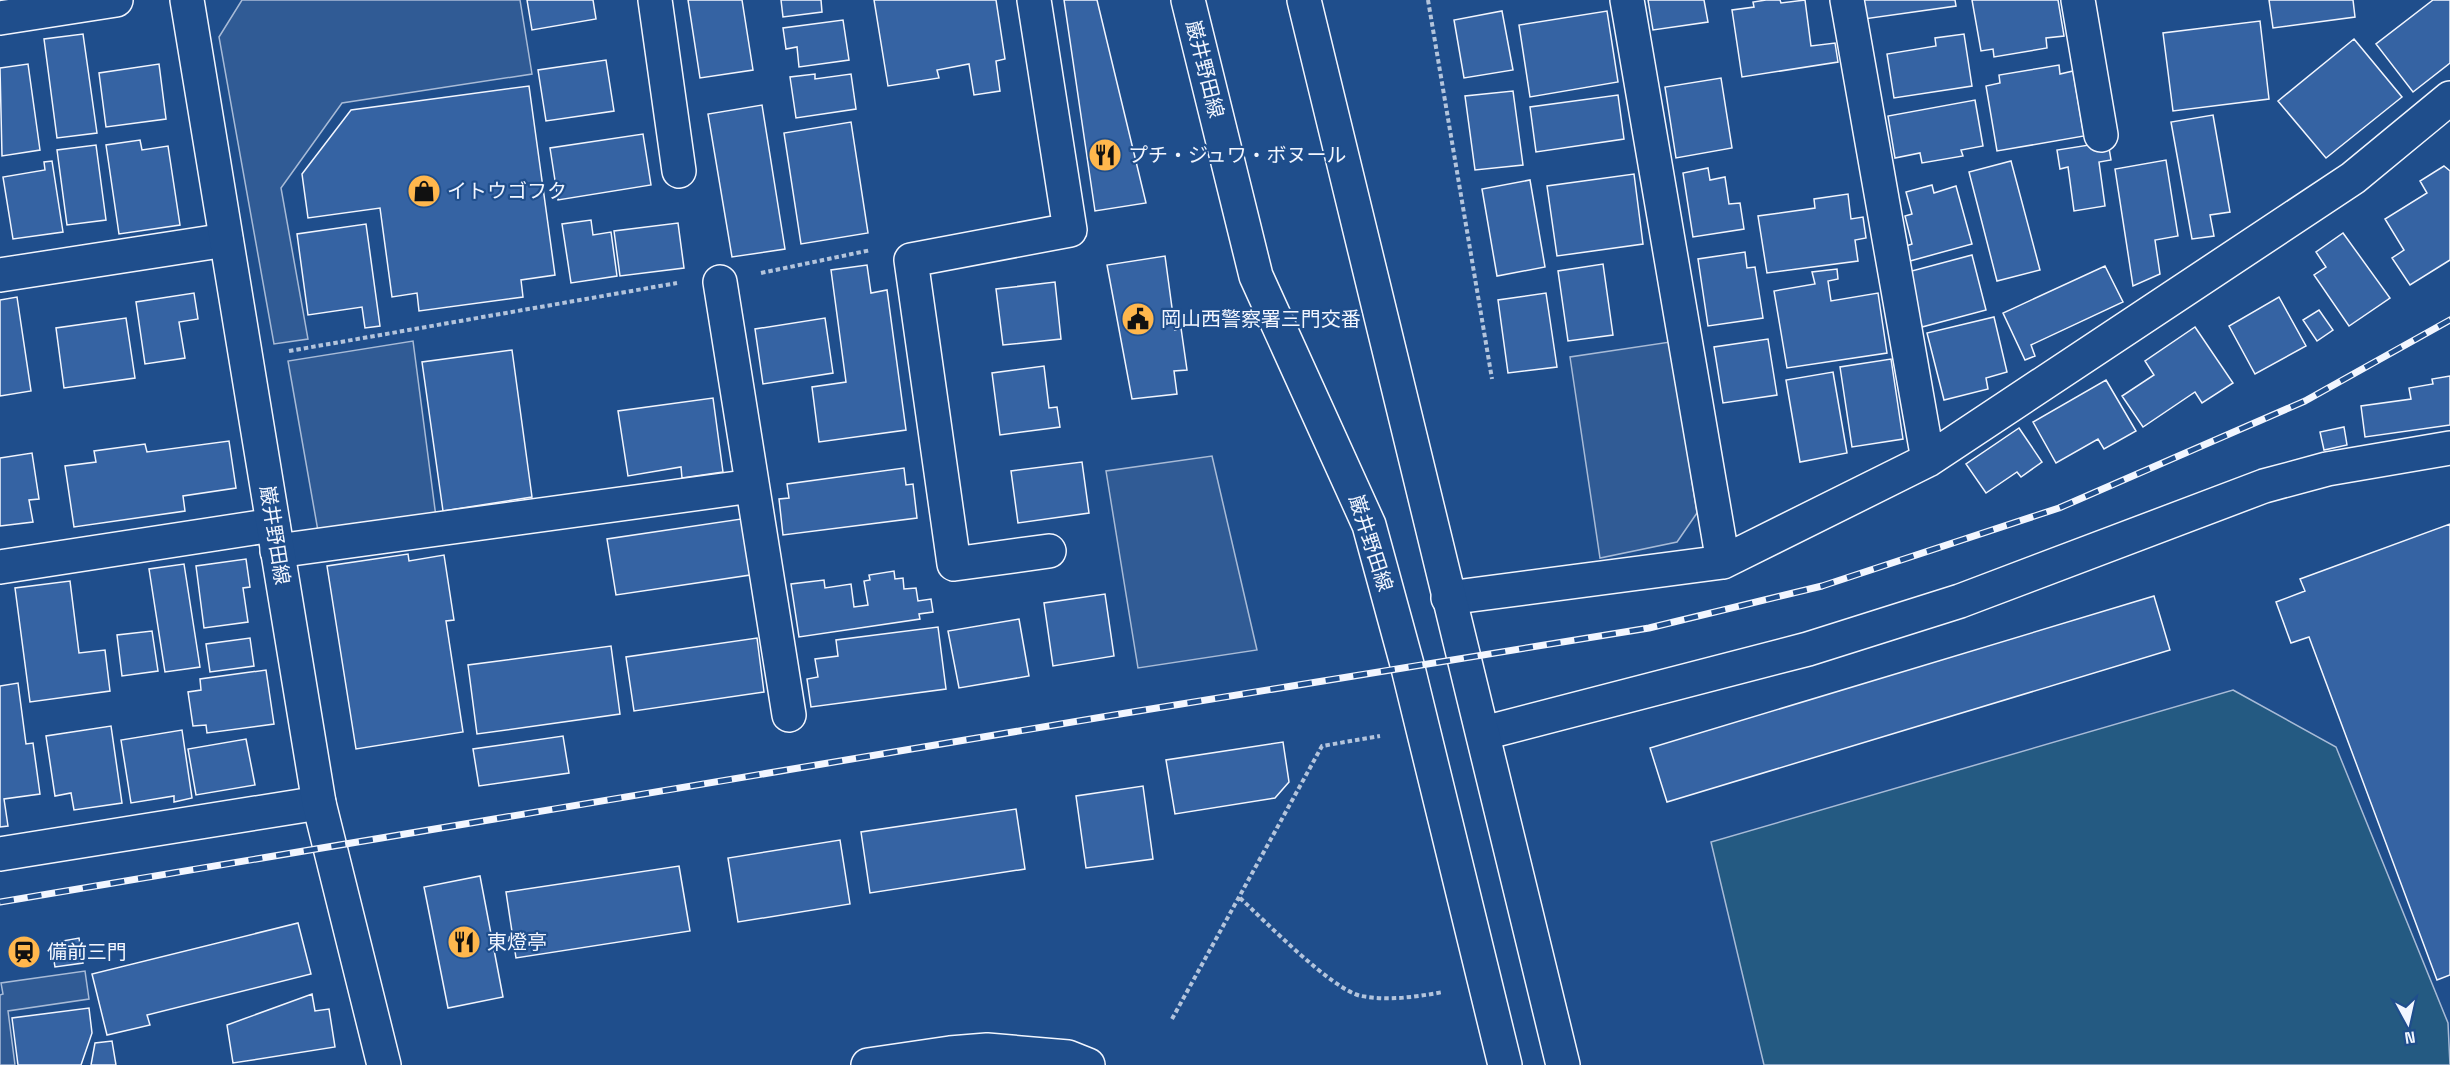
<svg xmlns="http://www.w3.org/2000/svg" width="2450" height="1065" font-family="'Space Grotesk','Noto Sans JP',sans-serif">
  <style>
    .green { fill: #245a82; stroke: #a8bbd7; stroke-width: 1.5 }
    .parking { fill: #305b95; stroke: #a8bbd7; stroke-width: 1.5 }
    .building { fill: #3563a3; stroke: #f2f6ff; stroke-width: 1.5 }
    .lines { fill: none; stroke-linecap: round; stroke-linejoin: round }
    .minor-casing { stroke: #f2f6ff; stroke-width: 36 }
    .major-casing { stroke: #f2f6ff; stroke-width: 36 }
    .highway-casing { stroke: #f2f6ff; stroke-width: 36 }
    .path { stroke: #b3c4dc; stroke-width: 4; stroke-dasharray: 4.5 3; stroke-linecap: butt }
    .minor { stroke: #1f4e8c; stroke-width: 33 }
    .major { stroke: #1f4e8c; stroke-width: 33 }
    .highway { stroke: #1f4e8c; stroke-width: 33 }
    .rail-casing { stroke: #f2f6ff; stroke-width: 7 }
    .rail { stroke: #1f4e8c; stroke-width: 4.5; stroke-dasharray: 14; stroke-linecap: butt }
    .labels { text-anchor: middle; stroke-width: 4.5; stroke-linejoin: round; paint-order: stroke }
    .street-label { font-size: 20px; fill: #f2f6ff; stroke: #1f4e8c }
    .poi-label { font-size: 20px; fill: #f2f6ff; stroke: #1f4e8c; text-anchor: start }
  </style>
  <rect width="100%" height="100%" fill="#1f4e8c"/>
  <path class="green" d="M2233,690L2336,747L2448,1023L2450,1065H1764L1711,842Z"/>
  <path class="parking" d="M242,0H520L532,74L342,103L281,188L308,339L274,344L219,37Z
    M413,341L436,517L318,531L288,361Z
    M1670,342L1697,513L1677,542L1600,558L1570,357Z
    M1212,456L1257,650L1138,668L1106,471Z
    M85,971L89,999L8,1011L15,1065H0V995L3,994L1,983Z"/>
  <path class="building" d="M527,0H593L596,19L532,30Z
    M688,0H742L753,70L700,78Z
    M781,0H821L822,12L783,17Z
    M874,0H996L1005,59L996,61L1000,91L974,95L969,64L937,70L939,78L888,86Z
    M1064,0H1097L1146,203L1095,211Z
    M1648,0H1704L1708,22L1653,30Z
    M1766,0H1780L1781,3L1805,0L1811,46L1835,43L1838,62L1742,77L1732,10L1754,7L1753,2Z
    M1861,0H1955L1956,6L1864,19Z
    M1972,0H2058L2064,36L2046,38L2047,48L1994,57L1993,49L1981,51Z
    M2269,0H2353L2355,17L2273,28Z
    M2433,0H2450V63L2413,92L2376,44Z
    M1502,11L1513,70L1464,78L1454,20Z
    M1607,11L1618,82L1530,97L1519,25Z
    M843,20L849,60L799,67L797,47L786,49L783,28Z
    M2260,21L2269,99L2173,111L2163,33Z
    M83,34L97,133L57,138L44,39Z
    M1964,34L1972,86L1894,98L1887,54L1936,46L1935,38Z
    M2354,39L2402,97L2326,158L2278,101Z
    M606,60L614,111L546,121L538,70Z
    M28,64L40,150L2,156L0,68Z
    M159,64L166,119L106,127L99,73Z
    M2059,65L2060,74L2073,71L2084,136L1997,151L1986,86L2000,83L1999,75Z
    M815,74V79L851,74L856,109L796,118L790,77Z
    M1721,78L1732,148L1676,158L1665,87Z
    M529,86L555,275L521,280L523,297L419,311L417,293L392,297L380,208L308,218L302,174L351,110Z
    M1513,91L1523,165L1475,170L1465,96Z
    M1618,95L1624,139L1536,152L1530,107Z
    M1975,100L1983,146L1961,150L1963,156L1922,163L1920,153L1895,158L1888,116Z
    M762,105L785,249L732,257L708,114Z
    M2213,115L2230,212L2210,215L2214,236L2192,239L2171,122Z
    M851,122L868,233L801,244L784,133Z
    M643,134L651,185L558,200L550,148Z
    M140,140L142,150L168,146L180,225L119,234L106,145Z
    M2108,142L2111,160L2099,162L2105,206L2074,211L2068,167L2060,169L2057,150Z
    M96,145L106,220L67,225L57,150Z
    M2166,160L2178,236L2155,240L2160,274L2133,286L2115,169Z
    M52,161L63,232L13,239L3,177L45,170L44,162Z
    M2011,161L2040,270L1997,281L1969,172Z
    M2444,166L2450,171V260L2410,285L2392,258L2404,250L2385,219L2427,193L2420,181Z
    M1708,168L1710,180L1725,177L1729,204L1740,203L1744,229L1693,237L1683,173Z
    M1634,174L1643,244L1557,256L1547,186Z
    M1530,180L1545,267L1497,276L1482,189Z
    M1932,185L1934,193L1956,186L1972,244L1910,261L1906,246L1912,244L1905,216L1912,214L1906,192Z
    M1848,194L1851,219L1863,217L1866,238L1855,240L1858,261L1767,273L1758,216L1815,208L1814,199Z
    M591,220L593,235L611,232L617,276L571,283L562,224Z
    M678,223L684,268L620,276L614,231Z
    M366,224L380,326L365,328L362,307L308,315L297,234Z
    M2343,233L2390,298L2349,326L2314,275L2326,267L2316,252Z
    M1745,252L1747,268L1755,267L1763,318L1708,326L1698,259Z
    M1972,255L1986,310L1922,327L1908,272Z
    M1165,256L1175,330L1181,328L1187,370L1174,371L1177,394L1132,399L1107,265Z
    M1603,264L1613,335L1568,341L1558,271Z
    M867,265L871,293L887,290L906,430L819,442L812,387L846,382L831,270Z
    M2105,266L2123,302L2031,345L2035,356L2025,360L2003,313Z
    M1837,269L1838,279L1828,281L1831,301L1878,293L1887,353L1787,368L1774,291L1815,284L1812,272Z
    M1055,282L1061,339L1003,345L996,289Z
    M194,293L198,319L179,322L185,358L145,364L136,302Z
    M1546,293L1557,367L1508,373L1498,300Z
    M17,297L31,391L0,396V300Z
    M2279,297L2306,346L2255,374L2229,326Z
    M2319,310L2333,330L2317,341L2303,320Z
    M1994,317L2007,372L1986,378L1988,389L1944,400L1927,333Z
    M126,318L135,378L64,388L56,328Z
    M825,318L833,373L763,384L755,329Z
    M2195,327L2233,383L2202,403L2195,392L2143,427L2122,396L2154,375L2145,361Z
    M1768,339L1777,395L1723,403L1714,347Z
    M512,350L532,497L443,511L422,362Z
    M1891,359L1903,439L1852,447L1840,367Z
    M1044,366L1049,408L1057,407L1060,427L1000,435L992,373Z
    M1833,372L1847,453L1800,462L1786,380Z
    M2450,376V425L2365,437L2361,406L2411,399L2409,388L2433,384L2432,379Z
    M2106,380L2136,431L2104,449L2098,439L2056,463L2033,422Z
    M713,398L723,472L682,478L681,467L628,476L618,411Z
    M2344,427L2347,445L2324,450L2320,432Z
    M2019,428L2042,462L2021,477L2017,472L1986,493L1966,464Z
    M229,441L236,488L183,496L185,511L74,527L65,466L96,462L94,451L145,444L147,452Z
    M32,453L39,499L29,500L33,522L0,526V458Z
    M1082,462L1089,513L1018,523L1011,471Z
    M904,468L906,485L913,484L917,518L783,535L779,499L789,498L787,484Z
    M741,519L750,575L616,595L607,539Z
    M2450,524V975L2437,980L2309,637L2291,643L2276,602L2305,591L2300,579Z
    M408,554L409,561L444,555L454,620L446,621L463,732L356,749L327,566Z
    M246,559L250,587L243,588L248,622L204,628L196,566Z
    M184,564L200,667L165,672L149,569Z
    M894,571L895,579L903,578L904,589L916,588L918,601L931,599L933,612L919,614L920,619L799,637L791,584L824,580L825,588L851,584L854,607L868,605L864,581L870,580L869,575Z
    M70,581L79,653L105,650L110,691L30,702L15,588Z
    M1105,594L1114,656L1053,666L1044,603Z
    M2154,596L2170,650L1667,802L1650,748Z
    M1019,619L1029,676L959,688L948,631Z
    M938,627L946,689L811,707L807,679L818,677L815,659L838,656L836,640Z
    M152,631L158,671L122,676L117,635Z
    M250,638L254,666L210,672L206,644Z
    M757,638L764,692L634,711L626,657Z
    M611,646L620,714L477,734L468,665Z
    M266,670L274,724L207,733L206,725L193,726L188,692L201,690L200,679Z
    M18,683L26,744L33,743L40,794L4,799L8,826L0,827V686Z
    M111,726L122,803L74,810L71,793L55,796L46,736Z
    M182,730L192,798L174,802V796L131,803L121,740Z
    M563,736L569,773L479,786L473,749Z
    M246,739L255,785L196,795L188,749Z
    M1283,742L1289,782L1275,798L1175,814L1166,760Z
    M1143,786L1153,859L1086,868L1076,796Z
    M1016,809L1025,869L870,893L861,832Z
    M840,840L850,904L738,922L728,858Z
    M679,866L690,931L516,958L506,892Z
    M480,876L503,997L448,1008L424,887Z
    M298,923L311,974L147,1015L150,1025L107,1035L92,974Z
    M79,938L83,963L55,967L51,943Z
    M312,994L315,1011L329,1009L335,1047L233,1063L227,1025Z
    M89,1008L92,1033L81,1065H18L12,1018Z
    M112,1041L116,1065H91L95,1043Z"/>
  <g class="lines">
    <defs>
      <path id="minor" d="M655,0L679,171
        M1034,0L1070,230L911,260L954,564L1049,551
        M1627,0L1723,562
        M1847,0L1928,460
        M2078,0L2101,135
        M0,18L116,0
        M0,275L226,240
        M720,282L789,715
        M277,551L752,486
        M0,567L273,525
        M1448,598L1723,562L1928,460L2353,178L2450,98
        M1484,733L1808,649L1960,601L2264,486L2327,469L2450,448
        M0,854L319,803"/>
      <path id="major" d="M187,0L319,803L384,1065
        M1188,0L1256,276L1369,525L1408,668L1505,1065
        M1304,0L1563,1065"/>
      <path id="highway" d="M868,1065L950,1053L987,1050L1068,1057L1088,1065"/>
    </defs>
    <use href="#minor" class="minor-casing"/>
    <use href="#major" class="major-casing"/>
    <use href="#highway" class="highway-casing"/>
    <path class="path" d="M1428,0L1492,379
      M761,273L871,250
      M289,351L677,283
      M1240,898C1265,921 1331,989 1361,996C1389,1001 1415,997 1443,992
      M1172,1019L1322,746L1380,736"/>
    <use href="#minor" class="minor"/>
    <use href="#major" class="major"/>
    <use href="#highway" class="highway"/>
    <defs>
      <path id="rail" d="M0,902L1120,714L1649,628L1822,586L2059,508L2305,401L2450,320"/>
    </defs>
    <use href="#rail" class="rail-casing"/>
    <use href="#rail" class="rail"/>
  </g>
  <defs>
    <symbol id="restaurant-disc" viewBox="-11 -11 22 22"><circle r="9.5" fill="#ffb74d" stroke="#1f4e8c"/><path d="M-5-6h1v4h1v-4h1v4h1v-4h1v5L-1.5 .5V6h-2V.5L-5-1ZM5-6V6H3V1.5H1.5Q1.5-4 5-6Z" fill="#111"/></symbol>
    <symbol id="shop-disc" viewBox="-11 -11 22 22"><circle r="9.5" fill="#ffb74d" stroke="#1f4e8c"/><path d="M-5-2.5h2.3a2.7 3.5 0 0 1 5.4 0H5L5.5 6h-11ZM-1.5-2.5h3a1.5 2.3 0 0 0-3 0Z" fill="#111"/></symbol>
    <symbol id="civic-disc" viewBox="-11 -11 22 22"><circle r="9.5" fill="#ffb74d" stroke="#1f4e8c"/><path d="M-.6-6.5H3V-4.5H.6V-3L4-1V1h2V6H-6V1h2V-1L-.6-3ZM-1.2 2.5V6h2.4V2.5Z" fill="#111"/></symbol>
    <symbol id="station-disc" viewBox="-11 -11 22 22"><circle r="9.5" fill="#ffb74d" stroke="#1f4e8c"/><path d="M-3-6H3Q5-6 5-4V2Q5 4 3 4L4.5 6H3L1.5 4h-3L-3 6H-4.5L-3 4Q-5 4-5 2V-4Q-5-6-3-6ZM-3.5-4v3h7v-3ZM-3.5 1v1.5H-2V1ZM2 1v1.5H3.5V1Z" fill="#111"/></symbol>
  </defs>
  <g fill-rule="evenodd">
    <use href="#restaurant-disc" x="1086" y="136" width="38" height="38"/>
    <use href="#shop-disc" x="405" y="172" width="38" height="38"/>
    <use href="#civic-disc" x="1119" y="300" width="38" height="38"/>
    <use href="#restaurant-disc" x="445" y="923" width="38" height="38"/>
    <use href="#station-disc" x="5" y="933" width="38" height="38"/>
  </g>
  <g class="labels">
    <g class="street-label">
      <text transform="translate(1205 69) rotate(76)" y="7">巌井野田線</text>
      <text transform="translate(275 535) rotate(81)" y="7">巌井野田線</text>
      <text transform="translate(1371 543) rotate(72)" y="7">巌井野田線</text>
    </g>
    <g class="poi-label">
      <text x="1128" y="162">プチ・ジュワ・ボヌール</text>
      <text x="447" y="198">イトウゴフク</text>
      <text x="1161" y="326">岡山西警察署三門交番</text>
      <text x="487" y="949">東燈亭</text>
      <text x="47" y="959">備前三門</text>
    </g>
  </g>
  <g transform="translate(2408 1023) rotate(172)" stroke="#1f4e8c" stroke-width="4.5" paint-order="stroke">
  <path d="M0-4.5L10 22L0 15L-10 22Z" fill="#f2f6ff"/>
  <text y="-9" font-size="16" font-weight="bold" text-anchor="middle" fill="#f2f6ff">N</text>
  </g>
</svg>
